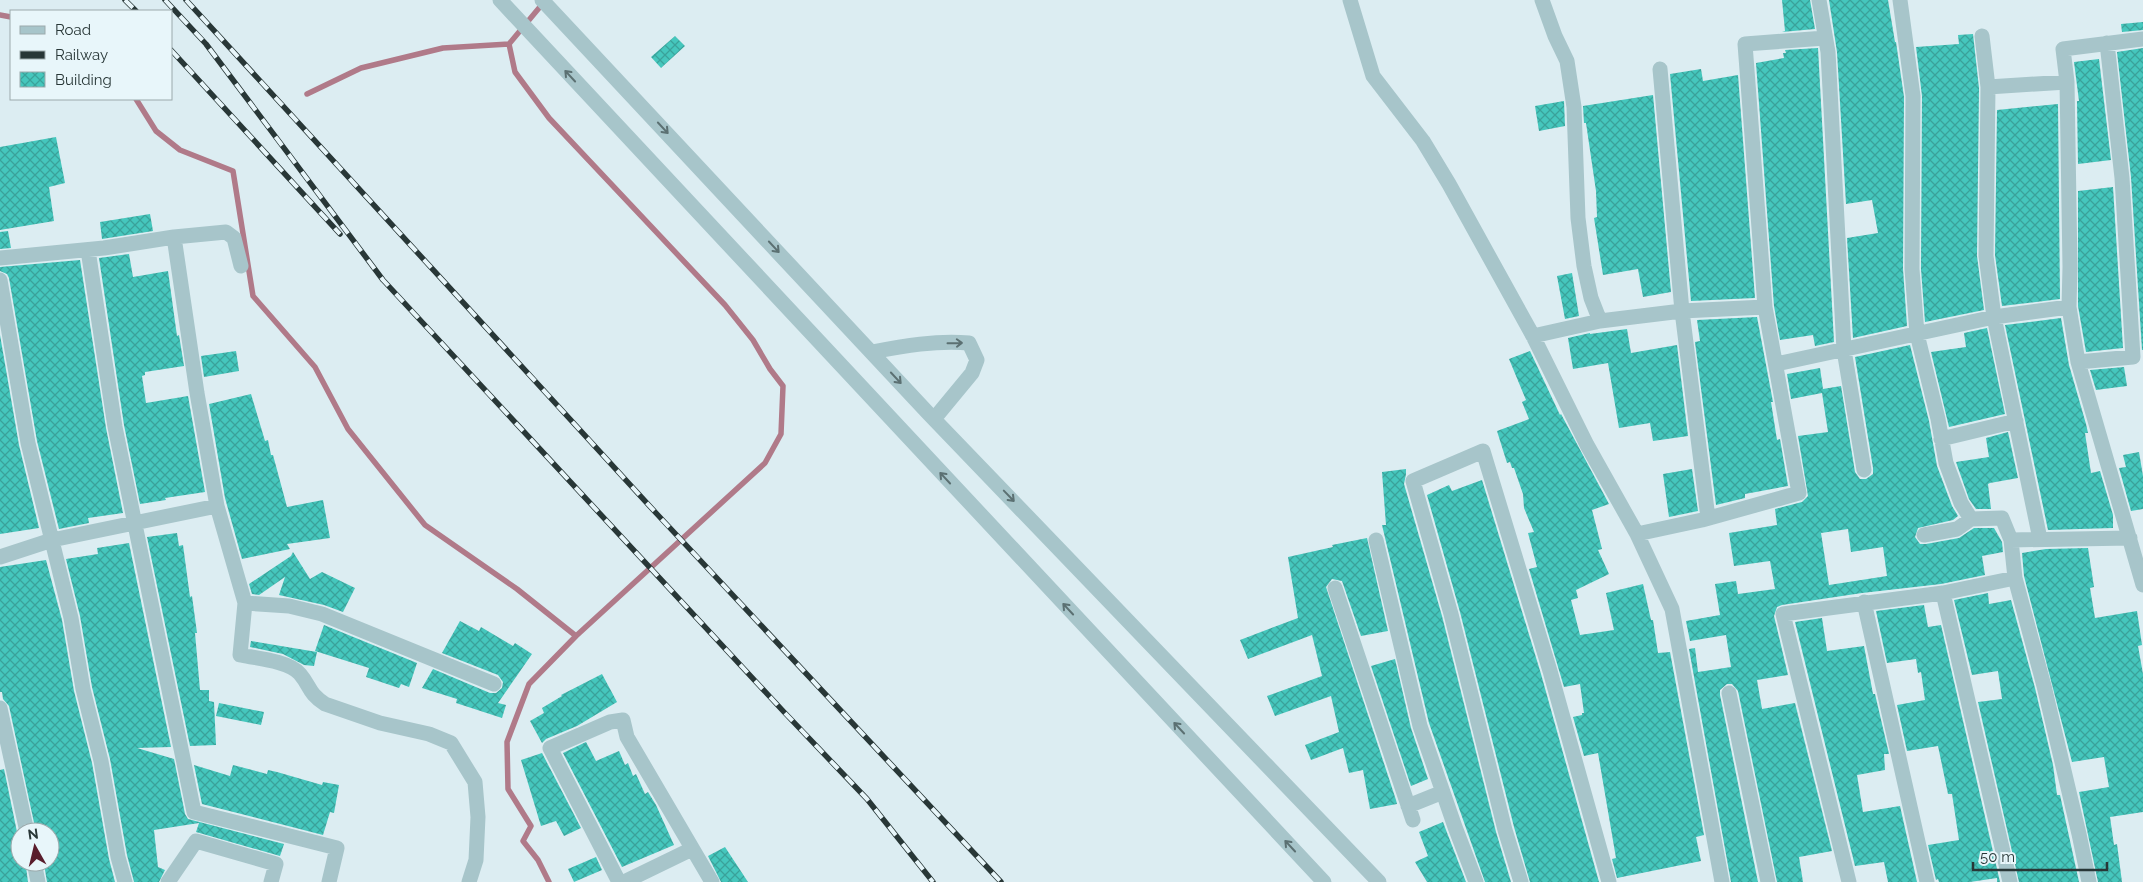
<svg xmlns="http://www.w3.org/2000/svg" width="2143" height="882" font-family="Raleway,sans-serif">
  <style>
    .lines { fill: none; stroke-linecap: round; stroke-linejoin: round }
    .stream { stroke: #b07a89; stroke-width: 5.5 }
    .building { fill: url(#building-cross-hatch); fill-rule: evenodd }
    .minor { stroke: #a7c5ca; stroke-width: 15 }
    .rail-casing { stroke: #283737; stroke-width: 5.5 }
    .rail { stroke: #e8f6fa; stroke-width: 4; stroke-dasharray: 11; stroke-linecap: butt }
    .oneway { stroke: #5b7072 }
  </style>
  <defs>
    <pattern id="building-cross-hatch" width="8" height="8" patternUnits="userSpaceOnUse" patternTransform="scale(1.25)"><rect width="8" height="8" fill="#45c7bd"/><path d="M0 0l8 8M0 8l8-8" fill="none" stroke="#3aa29a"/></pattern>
  </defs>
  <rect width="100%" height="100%" fill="#dcedf2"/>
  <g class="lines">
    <path class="stream" d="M544,2L509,44L515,72L549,118L725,305L753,340L770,369L783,386L781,434L765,463L576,636L529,684L507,742L508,789L531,826L523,841L538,860L549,882
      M0,15L11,17
      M307,94L361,68L443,48L509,44
      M136,99L156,131L180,150L233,171L253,296L315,367L348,429L425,525L517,589L576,636"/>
  </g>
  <path class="building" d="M1782,0H1810L1815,29L1782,32L1785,31Z
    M1829,0H1888L1895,42H1896L1904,97L1903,269L1907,326L1853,338L1847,238L1878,233L1872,200L1846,204L1837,52Z
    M2143,22V30L2122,32L2121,24Z
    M1973,34L1979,88L1977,256L1984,310L1925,322L1921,269L1922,96L1916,47L1959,44L1958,35Z
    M675,36L685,46L661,68L651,57Z
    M1818,48L1834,342L1815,346L1813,335L1780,340L1774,306L1756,63L1784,58L1783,53H1786L1785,50Z
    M2143,48V350H2142L2131,177L2117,52Z
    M2099,59L2111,160L2078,164L2077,101H2079L2074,62Z
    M1701,69L1703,81L1738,75L1755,298L1691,301L1670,74Z
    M1653,95L1671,292L1643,297L1638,269L1603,275L1594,218L1597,217L1596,191L1586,123H1584L1583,106Z
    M1564,101L1565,126L1539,131L1535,106Z
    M2058,104L2060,299L2002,306L1995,255L1997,110Z
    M56,137L65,183L49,187L54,221L0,230V147Z
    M2113,187L2123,348L2086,352L2078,306V191Z
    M150,214L153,231L102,239L100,222Z
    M8,231L11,248L0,249V232Z
    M129,254L133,277L168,271L177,336L179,335L184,366L145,372V375L142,376L146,403L188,396L205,492L165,498L166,500L140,504L124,425L99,258Z
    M80,260L106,428L123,513L88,518L89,523L59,529L37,441L9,278L7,274L0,271V267Z
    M1572,273L1579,316L1565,319L1557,276Z
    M1757,317L1773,402H1771L1777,440L1780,439L1788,486L1745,494V498L1716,505L1695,342L1700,341L1697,320Z
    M2061,318L2069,365L2086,424L2088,433H2085L2091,473L2100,471L2113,515V528L2048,530L2005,325Z
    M1987,328L2005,414L1949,427L1931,352L1966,347L1964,333Z
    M1627,329L1631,353L1677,345L1688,436L1653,441L1650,423L1619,428L1608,363L1573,369L1568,338L1590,333V334Z
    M0,335L19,445L39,528L0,534Z
    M1910,345L1929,421L1937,466L1952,506L1958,516L1953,520L1918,528L1915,537L1920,544H1926L1959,538L1974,528H1994L2002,542L2003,552L1982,556L1985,575L1941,584L1862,593L1782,605L1777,607L1774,616L1788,675L1757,680L1762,709L1795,703L1832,851L1799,857L1803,882H1777L1738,691L1732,684H1727L1720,690V695L1758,882H1731L1689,649L1695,648L1698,672L1731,667L1726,635L1690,641L1686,621L1720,615L1715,584L1736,581L1738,594L1775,589L1770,561L1734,566L1729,533L1777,525L1775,509L1802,502L1808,496L1798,436L1828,432L1822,393L1791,399L1787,374L1820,368L1823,389L1841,386L1855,472L1860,479H1866L1873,474V468L1855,357ZM1848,529L1851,552L1883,547L1887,576L1829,585L1821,533Z
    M236,351L239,371L204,377L201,356Z
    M1530,351L1560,415L1561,414L1609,504L1592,510L1602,549L1598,550L1609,574L1576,590L1578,598L1571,600L1580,635L1614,630L1606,593L1643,584L1651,620H1653L1658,653L1670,652L1704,835L1696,837L1701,861L1617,878L1612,859L1616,858L1598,753L1584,756L1573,717L1582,715V713H1584L1580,684L1564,687L1529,569L1537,567L1528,533L1534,532L1524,508L1523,494L1514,468H1512L1510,462L1507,463L1497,431L1529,419L1522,402L1526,400L1509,359Z
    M2124,367L2127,386L2096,390L2090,370Z
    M251,394L265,441L268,440L271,455H273L287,507L323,500L330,538L287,544L290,549L242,559L225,498L209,404Z
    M2008,432L2018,478L1990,483L1988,484L1991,509H1976L1969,499L1956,462L1989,457L1986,438Z
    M2139,452L2143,476V509L2131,511L2119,468L2126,467L2123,455Z
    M1406,469V474L1404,484L1442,616L1496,832L1511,882H1485L1429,723L1382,525H1386L1382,472Z
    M1692,469L1698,511L1669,517L1663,474Z
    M1482,480L1541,674L1599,882H1530L1514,827L1460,612L1427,495L1449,485L1452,491Z
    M177,533L179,546L183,545L190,597L192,596L197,633H195L200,690H209V701L214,702L216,745L190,746L147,537Z
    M1367,538L1388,631L1361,636L1342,581L1332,579L1326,587L1396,800L1397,804L1370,809L1363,770L1349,773L1343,748L1311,760L1305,745L1339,732L1331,696L1275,716L1267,696L1322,676L1312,635L1248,659L1240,640L1298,618L1288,557L1333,547L1332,545Z
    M129,543L171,747L137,748L174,759L185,814L188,819L284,844L280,856L196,832L199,823L154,830L158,867L165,870L159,882H134L127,855L110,759L92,687L80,616L66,559L98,554L97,548Z
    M2088,548L2094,587L2090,588L2095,618L2137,611L2142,645L2138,646L2143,674V812L2110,817L2114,845L2117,844L2122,882H2098L2079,792L2109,787L2104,757L2072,762L2024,576L2022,553L2046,549Z
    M293,552L310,579L322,572L355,588L343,612L324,605L279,595L285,577L259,595L252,594L249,584L291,556Z
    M46,560L62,620L74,691L92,763L109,859L115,882H47L44,864L50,863V832H36L9,706L3,699L2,692H0V567Z
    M1988,593L1989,604L2011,600L2035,688L2053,765L2057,795H2060L2079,882H2019L1978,702L2002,699L1998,671L1972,675L1954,600Z
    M1924,605L1928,627L1941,625L2000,882H1997V878L1970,882H1939L1938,879L1936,880L1928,845L1959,840L1952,794H1948L1938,746L1907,751L1897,705L1925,700L1921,672L1918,673L1916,659L1887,663L1876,611Z
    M1822,618L1827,651L1864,646L1873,694H1875L1889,754H1884L1885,770L1857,775L1863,812L1900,806L1917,882H1888L1884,862L1855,866L1795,622Z
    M460,621L479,631L481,627L513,646L515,643L532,654L498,703L506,705L502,718L456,703L457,699L422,688L433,669L490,693H496L502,688L503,682L498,675L442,653Z
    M324,625L417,663L409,687L401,684L399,688L366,677L369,668L315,651Z
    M251,641L317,652L314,666L304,665L283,654L250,647Z
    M1395,659L1411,728L1428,779L1411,786L1371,666Z
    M602,674L617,702L577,726L546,739L542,743L530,721L544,713L542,708L562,696L561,695Z
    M219,703L264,712L261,725L216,716Z
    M586,742L596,761L619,751L625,765L628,763L633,776L636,774L645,794L648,792L656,805L674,845L622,867L563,753Z
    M542,753L581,828L564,836L556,821L541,826L521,760Z
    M194,765L230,776L233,765L267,774L268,770L277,772L322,785L323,782L339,785L334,813L330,812L323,835L202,804Z
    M4,769L17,832L20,862L22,868L26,867L28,882H0V770Z
    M1443,822L1446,830L1466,882H1427L1415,862L1428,856L1419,832Z
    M725,847L748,882H721L708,856Z
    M596,857L602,870L574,882L568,869Z"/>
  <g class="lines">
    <path class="minor" d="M500,0L1324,882
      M542,0L928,413L1379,882
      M1350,0L1373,76L1423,141L1449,184L1533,336L1587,445L1637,534L1672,609L1722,882
      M1542,0L1555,36L1567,61L1574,107L1578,218L1584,266L1591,298L1600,321
      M1819,0L1828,52L1844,350L1864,470
      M1900,0L1913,96L1912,269L1917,334L1938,419L1946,463L1961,503L1971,519L2002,518L2011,540L2015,578L2044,686L2079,834L2089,882
      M1982,36L1988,87L1986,256L1994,317L2040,539
      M2143,39L2063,49L2067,82L2070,267L2069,307L2078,362L2143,585
      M1660,69L1682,311L1708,518
      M1988,87L2067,82
      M174,237L197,393L217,506L245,603L240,655C255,658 290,661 300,674C311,687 308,693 325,704L380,723L429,734L451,743L475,782L478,817L476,860L469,882
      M88,250L115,427L194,812L337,848L329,882
      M0,258L104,248L174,237L226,232L234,238L241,266
      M0,280L28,443L71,618L83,689L101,761L118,857L125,882
      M1533,336L1600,321L1682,311L1765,307
      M872,352C903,346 937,340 969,343L977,360L972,373L934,419
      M2078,362L2133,357L2122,178L2107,43
      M1776,364L1994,317L2069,307
      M1941,439L2016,421
      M1637,534L1702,520L1799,493L1765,307L1745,44L1825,38
      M1924,535L1957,529L1971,519
      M1376,540L1420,726L1455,827L1476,882
      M2011,540L2130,538
      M0,557L52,540L217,506
      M1335,588L1413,820
      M1943,593L2010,882
      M1864,602L1927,882
      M245,603L289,606L322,614L494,684
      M1729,693L1768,882
      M0,708L27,832
      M1408,806L1443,792
      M34,862L38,882
      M168,882L196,841L276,864L271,882
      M619,882L550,748L610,722L623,720L627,737L712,882
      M624,882L692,849
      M1521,882L1505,830L1451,614L1413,481L1483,451L1550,671L1609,882
      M1849,882L1783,614L1943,593L2015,578"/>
    <defs>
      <path id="rail" d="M125,0L136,11
        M165,0L206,44L383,280L784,712L867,799L933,882
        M186,0L656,513L1001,882
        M171,50L340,234"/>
    </defs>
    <use href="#rail" class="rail-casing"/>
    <use href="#rail" class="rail"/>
  </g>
  <defs><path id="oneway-shaft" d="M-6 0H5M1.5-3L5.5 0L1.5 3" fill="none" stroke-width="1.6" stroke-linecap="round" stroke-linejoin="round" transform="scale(1.25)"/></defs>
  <g class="oneway">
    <use href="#oneway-shaft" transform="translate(570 76) rotate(-133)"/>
    <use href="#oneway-shaft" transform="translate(663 128) rotate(47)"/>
    <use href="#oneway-shaft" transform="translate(774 247) rotate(47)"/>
    <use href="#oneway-shaft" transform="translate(955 343) rotate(-1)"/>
    <use href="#oneway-shaft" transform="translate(896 378) rotate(47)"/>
    <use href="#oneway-shaft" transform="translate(945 478) rotate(-133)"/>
    <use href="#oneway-shaft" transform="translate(1009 496) rotate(46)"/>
    <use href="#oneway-shaft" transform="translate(1068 609) rotate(-133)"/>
    <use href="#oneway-shaft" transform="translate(1179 728) rotate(-133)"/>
    <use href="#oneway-shaft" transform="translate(1290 846) rotate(-133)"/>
  </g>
  <rect x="10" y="10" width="162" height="90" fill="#e8f6fa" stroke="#9baaac"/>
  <rect x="20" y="26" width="25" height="8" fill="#a7c5ca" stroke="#9baaac"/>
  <text x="55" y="35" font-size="15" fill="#283737">Road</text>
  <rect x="20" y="51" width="25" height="8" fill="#283737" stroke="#9baaac"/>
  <text x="55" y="60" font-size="15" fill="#283737">Railway</text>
  <rect x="20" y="72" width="25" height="15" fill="url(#building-cross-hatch)" stroke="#9baaac"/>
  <text x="55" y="85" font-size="15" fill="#283737">Building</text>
  <g transform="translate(35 847) rotate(352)"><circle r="24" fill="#e8f6fa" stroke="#9baaac"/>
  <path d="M0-4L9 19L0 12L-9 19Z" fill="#591d2c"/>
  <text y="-8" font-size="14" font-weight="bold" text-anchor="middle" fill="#283737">N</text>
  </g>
  <path d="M1973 862v8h134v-8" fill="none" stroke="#283737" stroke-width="2.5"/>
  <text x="1980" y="862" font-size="15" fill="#283737" stroke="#e8f6fa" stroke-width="4" paint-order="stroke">50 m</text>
</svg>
